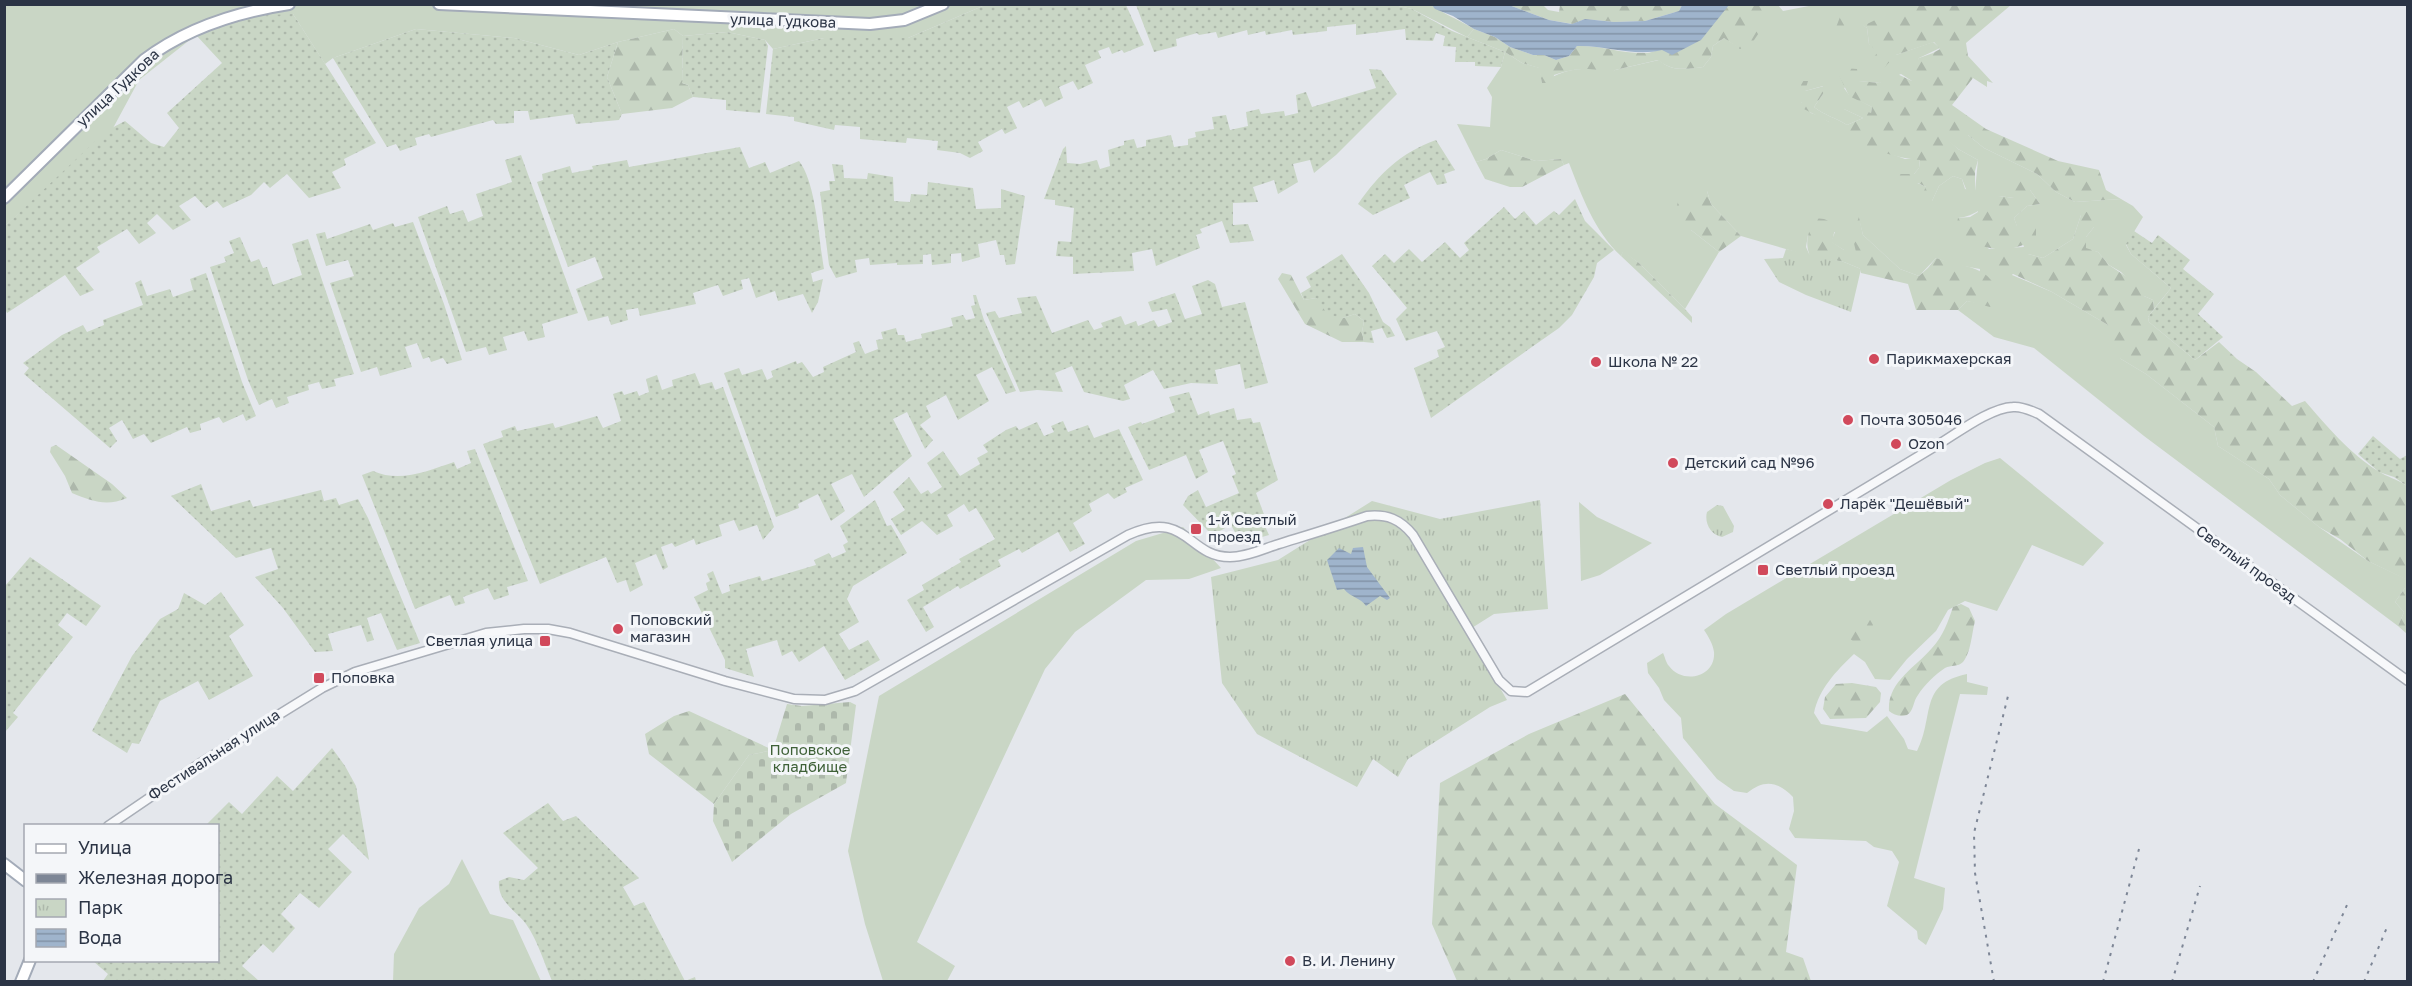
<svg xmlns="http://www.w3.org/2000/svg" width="2412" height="986" font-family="'Golos Text',sans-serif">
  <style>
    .grass { fill: #c9d6c5; fill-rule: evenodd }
    .forest { fill: url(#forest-firs) }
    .cemetery { fill: url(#cemetery-stones) }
    .park { fill: url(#park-tufts) }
    .garden { fill: url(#garden-dots) }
    .water { fill: url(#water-rules) }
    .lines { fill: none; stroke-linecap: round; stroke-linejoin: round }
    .minor-casing { stroke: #a9aeb7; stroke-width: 11 }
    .major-casing { stroke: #a3abb8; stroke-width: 14 }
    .minor { stroke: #f7f8fa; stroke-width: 8 }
    .major { stroke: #fff; stroke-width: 10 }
    .rail { stroke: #7d8696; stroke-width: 2; stroke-dasharray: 3 6; stroke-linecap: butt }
    .poi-dot { fill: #d1495b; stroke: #f4f6f9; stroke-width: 2 }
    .labels { text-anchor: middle; stroke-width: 6; stroke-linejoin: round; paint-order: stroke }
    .street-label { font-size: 15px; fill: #2b3445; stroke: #f4f6f9 }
    .poi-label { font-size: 15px; fill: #2b3445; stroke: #f4f6f9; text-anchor: start }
    .park-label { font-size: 15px; fill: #3f6138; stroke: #f4f6f9 }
  </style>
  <defs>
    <pattern id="forest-firs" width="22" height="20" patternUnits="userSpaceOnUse" patternTransform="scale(1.5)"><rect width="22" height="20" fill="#c9d6c5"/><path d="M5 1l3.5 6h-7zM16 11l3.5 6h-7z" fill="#adb8ab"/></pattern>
    <pattern id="cemetery-stones" width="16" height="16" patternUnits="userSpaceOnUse" patternTransform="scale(1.5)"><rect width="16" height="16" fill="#c9d6c5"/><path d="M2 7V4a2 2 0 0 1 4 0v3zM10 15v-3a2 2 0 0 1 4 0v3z" fill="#adb8ab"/></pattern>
    <pattern id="park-tufts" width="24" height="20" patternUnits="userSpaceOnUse" patternTransform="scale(1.5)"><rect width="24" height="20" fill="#c9d6c5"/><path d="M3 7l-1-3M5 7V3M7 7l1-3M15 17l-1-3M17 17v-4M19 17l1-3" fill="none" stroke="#adb8ab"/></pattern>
    <pattern id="garden-dots" width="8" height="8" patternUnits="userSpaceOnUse" patternTransform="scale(1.5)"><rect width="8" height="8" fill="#c9d6c5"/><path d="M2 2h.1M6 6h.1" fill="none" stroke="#adb8ab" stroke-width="1.8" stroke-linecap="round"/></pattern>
    <pattern id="water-rules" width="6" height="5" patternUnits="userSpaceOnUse" patternTransform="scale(1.5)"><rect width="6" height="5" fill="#9fb4cc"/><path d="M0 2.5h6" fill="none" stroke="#8293a7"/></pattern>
  </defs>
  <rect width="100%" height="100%" fill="#e4e7ec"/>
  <path class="grass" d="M5,5H985L908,38H824L773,49L765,40L727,32L683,36L674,29L618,42L579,55L514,38L416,29L333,58L325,64L293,14L196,35L139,80L112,130L5,226Z
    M1394,5H1432C1436,10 1465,23 1474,29L1467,37L1412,9Z
    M1766,5H1778L1783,11L1814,5H1908L1867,25L1860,21V23L1867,28L1869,44L1896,55L1933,42L1940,48L1919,58L1912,81L1901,74L1880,83L1858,81L1844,88L1849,95L1872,107L1871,113L1844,109L1863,118L1847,125C1836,118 1824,115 1814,107L1823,94V86L1805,91L1801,81V102L1811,113L1820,116L1859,142L1905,159H1920L1919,168L1914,174H1898L1926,187L1932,201L1939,186L1953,176L1962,179L1965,189L1975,191L1978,160L1958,149L1940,134L1968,135L1984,148L2037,174L2056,192L2075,202L2121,199L2133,206L2143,217L2126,245L2131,254L2171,288L2154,309L2153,300L2144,296L2121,272L2109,265L2098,252L2086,249V237L2094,227L2081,215L2073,239L2043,258L2028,254L2012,275L2052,292L2108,325L2121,359L2146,374L2214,427L2218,446L2269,479L2280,495L2319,527L2368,561L2406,579L2405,588L2395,602L2404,612L2398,626L2144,436L2034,348L1994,337L1958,310L1967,301L1978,303L1980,269L1952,264L1936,258L1919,276L1900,269L1863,235L1859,219L1858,253L1861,269L1844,262V250L1831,242L1835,232L1808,235L1806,247L1810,256L1741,236L1711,204L1707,191L1691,230L1719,252L1685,309L1639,263L1623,252L1621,256C1594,231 1582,196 1569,163L1564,165L1561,159L1536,161L1501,150L1486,159L1476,162L1457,124L1490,127L1492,97L1487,88L1501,67L1505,52L1522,63L1540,68L1542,83C1565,68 1586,66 1612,72L1615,70L1659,60C1671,72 1687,69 1703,67L1711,57L1713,46L1724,38L1740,48ZM2030,190L2040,204L2027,206L2014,218L2024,247L1989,249L1958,218C1975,216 1986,206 1999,196L2014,198Z
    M2000,458L2104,543L2083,566L2032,545L1997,611L1965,601L1948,610L1936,631L1907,659L1890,680L1875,679L1865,662L1854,654C1836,671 1819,689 1814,713L1821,724L1867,732L1887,716L1904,739L1908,749L1917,751C1935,716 1918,684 1967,674V682L1988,687L1987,695L1960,694L1914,878L1945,888L1943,909L1926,945L1918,939L1917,931L1887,906L1899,862L1892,851L1874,847L1866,841L1795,838L1789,829L1794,811L1793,797C1778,781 1764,779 1747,793L1734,791L1717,779L1683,738L1681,718L1664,700L1659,688L1648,673L1647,663L1663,653C1665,657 1666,663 1669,666C1683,685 1716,677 1714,652C1713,644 1708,636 1704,630L1726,614L1951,480L1985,463Z
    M1579,502L1597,517L1652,543L1600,575L1581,581Z
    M1183,527L1221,568L1189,579L1146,580L1075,632L1045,669L917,942L955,966L947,981H883L865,924L848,851L879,696L1136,541Z
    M462,859L490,914L513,920L541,981H393L394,954L419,908L449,884Z"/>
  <path class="forest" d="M1908,4L2011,5L1966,43L1968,56L1993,83L1987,81V87L1973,78L1952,105L1986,129L2058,161L2099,170L2106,190L2121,199L2075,202L2056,192L2037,174L1984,148L1968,135L1960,141L1943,135L1958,149L1978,160L1975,171V191L1968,194L1962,179L1953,176L1939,186L1932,201L1922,211L1917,204L1926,187L1918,183L1905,186L1896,180L1898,174H1914L1919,168L1920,160C1893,158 1853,144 1830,129L1829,122L1804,109L1801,102V81H1808L1805,91L1824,86L1823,94L1814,107C1824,115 1836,118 1847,125L1863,118L1844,109V103L1871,113L1872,107L1849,96L1839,75L1843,68L1857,69L1859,81L1880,83L1891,71L1912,81L1910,74L1919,58L1933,53L1940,49L1934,42L1896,55L1883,69L1875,67L1873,58L1878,52L1869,44L1867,28L1860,24L1850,33L1835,30L1840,17L1848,10C1856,14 1859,20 1867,24Z
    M1509,5H1543L1548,10L1559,12L1560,5H1682L1679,11L1645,21L1614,22L1585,19L1573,24L1549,20Z
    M1729,5H1766L1762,14L1765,24L1752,43L1740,49L1724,38L1713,46L1711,57L1703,67C1687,69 1672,72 1658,60L1615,70L1612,73C1588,67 1577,68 1554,75L1553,83H1542L1539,68L1522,63L1505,52L1467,37L1474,29L1495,37L1510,47L1533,55H1544L1556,60L1569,56L1577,46C1601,45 1622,54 1646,53C1661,53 1708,25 1720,15C1724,12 1725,7 1729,5Z
    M674,29L683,36L682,83L688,85L693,97L672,108L622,114L607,77L618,42Z
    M1501,150L1536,161L1561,159L1564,165L1522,187H1510L1485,179L1476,162L1486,159Z
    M2020,179L2030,181V190L2040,204L2027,206L2014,218L2017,226L2036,228V238C2008,257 1981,250 1955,232L1958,218L1970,217L1978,212V206L1983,197L1999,196L2014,198V191Z
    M1707,191L1711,204L1741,236L1719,252L1691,230L1675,212L1681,192Z
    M2090,210L2100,216L2094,227L2086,237V248L2098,252L2109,265L2143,288L2144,296L2153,300L2154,309L2148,317L2149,322L2195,360L2219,342L2237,359L2256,372L2292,406L2305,401C2326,425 2350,454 2378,471C2387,477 2397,479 2407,486V634L2398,626L2404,612L2395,602L2405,588V579L2368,561L2340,539L2319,527L2280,495L2269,479L2218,446L2214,427L2146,374L2121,359L2104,336L2108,325L2052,292L1996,266L2005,253L2028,254L2043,258L2073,239L2081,215Z
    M1859,217L1863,235L1900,269L1919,276L1928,268L1936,258C1963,268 1994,264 1999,300L1990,307L1967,301L1958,310H1916L1908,284L1861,273L1852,235Z
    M1814,218L1824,219L1836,224L1832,242L1844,250V262L1810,256C1804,242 1809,232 1814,218Z
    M1623,251L1639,263L1685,309L1692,317V323L1621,256Z
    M1282,273L1291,275L1304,300L1316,298L1343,318L1355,314L1364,321L1362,332L1364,342H1342L1305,324L1278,279Z
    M56,445L112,484L127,498C106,507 92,501 72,493L65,476L50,452L51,447Z
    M1961,604L1969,608L1975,621C1972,632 1971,653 1963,662C1958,667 1951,665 1945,668C1936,674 1924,685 1918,695C1913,701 1914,711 1907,715C1900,717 1894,715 1889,711C1887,682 1915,668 1932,648C1943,636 1948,622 1953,607Z
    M1859,617L1869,618L1873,625L1871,635L1860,642H1854L1849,638L1847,632L1851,624Z
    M1852,683L1876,687L1881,693L1880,702L1866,718L1830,719L1823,709L1825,697L1836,684Z
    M1625,694L1715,804L1797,865L1786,952L1803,958L1811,981H1457L1432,924L1440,783L1529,734Z
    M689,711L773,750L749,755L714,804L649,754L645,734L674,716Z"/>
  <path class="cemetery" d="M850,702L856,705L846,783L791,814L732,862L713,821L714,804L749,755L773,750L787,704L802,706Z"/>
  <path class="park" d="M1786,249L1844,262L1861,269L1851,312L1806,295L1779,282L1764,259L1783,258Z
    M1540,500L1548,609L1494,614L1467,631L1507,700L1490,707L1408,759L1398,777L1373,759L1357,787L1257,734L1222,683L1211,577L1278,560L1372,501L1440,519Z
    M1717,505L1723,506L1734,526L1733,532L1722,537C1711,535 1704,523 1707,512Z"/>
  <path class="garden" d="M985,5H1126L1144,45L1124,53L1122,50L1112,54L1109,47L1098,51L1101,58L1085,65L1093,83L1078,90L1073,81L1059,87L1063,98L1045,107L1041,99L1023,108L1019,101L1007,107L1017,128L1005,134L1002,129L978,142L983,151L970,158L960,153L937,150L938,141L907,138L906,143L860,139V127L835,125L834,130L794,121V117L766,114L773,49L824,38H908Z
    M1136,5H1394L1412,9L1452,31L1505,52L1501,67L1475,66V62H1455L1456,47L1443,46L1445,36L1436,33L1433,41L1406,40L1405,29L1356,35V24L1327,27V31L1293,35L1292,30L1266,35L1265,31L1248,35L1247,30L1218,38L1216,32L1199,35L1197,33L1176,39L1177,46L1154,52Z
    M293,14L376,143L344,159L346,165L332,172L341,188L309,198L287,174L270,188L264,182L251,195L223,208L217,201L206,208L195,196L179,206L191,220L173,230L157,214L147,223L156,233L139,244L127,229L97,247L100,252L76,268L94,290L80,296L65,275L7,313L5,309V226L106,131L125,121L151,143L164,147L179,128L167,113L222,63L196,35L248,16Z
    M416,29L514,38L579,55L618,42L607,77L622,114L619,120L576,124L573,114L530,120L528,111H514V123L496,124L493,120L431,137L429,134L415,138L417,145L400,151L396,144L387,147L333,58Z
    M727,32L765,40L768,46L760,113L726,110V100L693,97L688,85L682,83L683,36Z
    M1369,69L1381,70L1397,94L1336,155L1314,173L1310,160L1293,164L1298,182L1278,194L1274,180L1253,187L1258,202L1233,203V225L1248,224L1254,241L1230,243L1222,221L1200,229L1202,233L1196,235L1200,248L1156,266L1152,249L1132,253L1134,271L1073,274V257L1056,256L1058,241L1071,242L1074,208L1055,205V200L1044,199L1063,149L1066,146L1067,163L1080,164L1097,160L1100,169L1110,166L1108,150L1124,145V141L1134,139L1137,148L1146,146V140L1171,135L1174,147L1188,145V139L1196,137L1195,132L1214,129L1212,117L1226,115L1230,130L1248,126L1246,112L1259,109L1261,114L1284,111L1285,116L1298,113L1296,95L1306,92L1312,107L1376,88Z
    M1436,140L1455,170L1444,174L1447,183L1437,185L1430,172L1404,185L1410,198L1373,215L1358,204C1379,174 1400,153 1436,140Z
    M740,147L749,168L765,162L770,173L799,161C816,182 819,241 824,269L811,273L813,282L823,279L818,302L812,313L803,294L778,301L775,291L756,298L749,278L741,280L743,289L723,296L718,285L693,293L696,304L640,316L638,308L626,310L628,320L611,325L608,316L588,321L576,289L603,278L595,257L568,267L537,182L543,180L542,174L570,166L572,173L593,169L592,166L627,160L629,167Z
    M521,155L578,313L542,324L545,337L528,341L524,331L503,337L507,350L489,355L486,347L466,352L418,217L447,206L450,214L463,210L468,222L483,216L476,194L512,182L505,160Z
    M832,164L843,165L844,178L867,179L868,173L893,177L894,201L910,202L911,194L927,195L928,182L973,188L976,209L1001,208V189L1025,196L1015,264L1006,265L1004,255H1000L996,240L978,244L980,257L962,262L961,253L951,254V263L932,265L931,254L923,255V264L897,265V263L870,265L869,258L855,260L857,272L836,278L829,265L820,192L830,190L829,181H835Z
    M1575,199L1585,221L1614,250L1597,263L1594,277L1572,315L1559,328L1431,418L1414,368L1439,357L1437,350L1445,347L1437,331L1406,341L1396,319L1407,308L1372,266L1385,254L1394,263L1409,249L1422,262L1445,242L1460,258L1469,250L1464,243L1504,207L1515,219L1524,211L1536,225L1554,211L1559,215Z
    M413,222L444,304L462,360L447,364L443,358L431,362L429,357L423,359L417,343L405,347L412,367L380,376L377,367L361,372L330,283L354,276L348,260L326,266L316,234L325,232L327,239L370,224L373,230L393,223L395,227Z
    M2134,231L2152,243L2158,235L2190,260L2183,269L2214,294L2198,314L2223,337L2195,360L2149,322L2148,317L2171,288L2131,254L2126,244Z
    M240,237L251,262L259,259L263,268L267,267L273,285L302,275L292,244L308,239L354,374L334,379L336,386L322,389L319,382L308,385L309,390L287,397L289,403L276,408L272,399L259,405L248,380L210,267L226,262L224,257L234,253L229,241Z
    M1342,254L1369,293L1383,322L1390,327L1395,336L1387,338L1382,328L1371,331L1374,343L1364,342L1362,332L1364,321L1355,314L1343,318L1328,315L1316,298L1304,300L1301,293L1311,287L1306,277Z
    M206,273L242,382L256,416L246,421L243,414L223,423L219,417L200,424L201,430L190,433L187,427L151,443L144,434L133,439L122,420L109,428L117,441L110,448L24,374L29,368L23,363L62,335L83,325L87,332L104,325L103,320L143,305L135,283L141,280L147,296L170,289L173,297L193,290L190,279Z
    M1208,280L1215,284L1222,307L1245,302L1268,383L1245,389L1240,364L1215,370L1218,384L1191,383L1164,389L1153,370L1124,385L1130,399L1123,401L1084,392L1072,366L1055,373L1063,392L1037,390L1020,392L986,313L995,311L999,318L1022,313L1017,298L1036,296L1052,333L1088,320L1094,330L1103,327L1101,323L1121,316L1125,325L1136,321L1138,326L1154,320L1158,327L1172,322L1167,309L1152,312L1148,302L1175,293L1185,319L1202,314L1192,286Z
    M973,295H976L984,320L1016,391L1006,394L992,367L976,375L989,401L958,420L946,395L926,406L931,417L920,425L933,440L925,449L907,412L893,419L912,456L864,497L852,474L831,484L845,511L831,521L818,494L798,504L799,508L776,517L724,373L739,368L742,375L762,369L767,380L773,377L771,371L796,361L797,364L802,362L813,377L824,372L823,367L856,352L853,343L859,341L865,354L878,349L876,340L883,339L881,332L896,328L898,335H904L906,342L922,338L921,334L953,326L951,318L963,315L966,320L975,318L971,306L975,305Z
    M695,373L700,385L712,382L715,390L723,387L774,527L763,540L757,525L739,531L734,520L719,525L722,536L696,545L694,539L675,547L672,543L661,547L668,567L663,570L656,554L635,563L643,585L630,592L626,580L617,583L606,557L540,584L483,444L503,437L501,431L515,426L517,431L553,423L555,428L597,416L603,428L621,421L613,394L622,391L624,395L637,391L639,396L649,392L646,379L657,375L662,390L673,386L672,380Z
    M1189,392L1198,415L1209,411L1210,415L1234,408L1237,420L1251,418L1253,423L1260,422L1278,480L1256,493L1265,517L1262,520L1269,535L1241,543L1231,525L1212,535L1183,505L1188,496L1198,490L1206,507L1239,493L1232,476L1236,474L1223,441L1199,450L1208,472L1196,479L1186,455L1149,470L1128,427L1141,422L1142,424L1175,412L1169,397Z
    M1063,421L1068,432L1088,425L1094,438L1119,429L1143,480L1125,488L1127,492L1114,499L1108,493L1089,504L1092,511L1073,523L1085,544L1070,552L1058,532L1022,553L1019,549L998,560L1001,566L960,589L958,586L923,607L934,627L926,632L907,600L924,590L922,585L961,562L959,559L995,539L976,508L969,512L964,504L947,515L953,526L937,535L922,521L901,535L891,519L905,510L893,492L909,477L921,494L928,490L931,494L942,487L927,463L943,451L960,476L980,464L977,458L988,452L983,445L1006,430L1016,426L1019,430L1037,422L1044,436L1054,432L1051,426Z
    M2373,436L2400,459L2407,455V486L2394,477L2379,472L2358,454Z
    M475,449L528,581L507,587L509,595L494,600L488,588L463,597L465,603L455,606L450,595L415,609L362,475L373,471C400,483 427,471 454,462L457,469L471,463L467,451Z
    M201,484L211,511L250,500L253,507L321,490L324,501L336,498L339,505L358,499L368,518L420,643L397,650L381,613L367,618L374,640L367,642L361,625L328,634L333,651L315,652L283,608L255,577L278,569L271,548L236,558L171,496Z
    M875,500L887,526L891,525L907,553L853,586L847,599L859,622L839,634L849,650L868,640L880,660L845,680L824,646L799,662L792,651L782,656L777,640L746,649L754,677L725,668V660L694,597L708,590L706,583L710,581L707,574L713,571L722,594L730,591L729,585L760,576L762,581L816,565L814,560L829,553L832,558L846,552L843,545L848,542L840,526Z
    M30,557L101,606L86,626L67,613L58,625L73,637L13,713L18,717L5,732V586Z
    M221,592L244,625L229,636L253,676L209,700L198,681L160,701L139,744L132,743L127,753L92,731L132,656L160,619L178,609L184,593L205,605Z
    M332,748L345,766L356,786L369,860L343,834L328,849L352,872L319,908L300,893L281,914L295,928L273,953L263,944L242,966L259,981H103L108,974L93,961L218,960V826L206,825L229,802L242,814L277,776L293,791Z
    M548,803L563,821L576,816L639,878L623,887L634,906L644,902L685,981L695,977L696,981H552C544,963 538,941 526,924C516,910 497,902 499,881L509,877L524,880L538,868L503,833Z"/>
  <path class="water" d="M1432,5H1509L1549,20L1572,24L1585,19L1614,22L1645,21L1679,11L1682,5H1729L1701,40L1672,55L1662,50C1634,57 1606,45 1577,46L1569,56L1556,60L1544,55H1533L1510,47L1495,37L1474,29L1453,16L1435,9Z
    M1363,547L1367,567L1390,598L1387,600L1380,596L1366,606C1361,598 1350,597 1344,589L1337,590L1327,560L1339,548L1351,554L1353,548Z"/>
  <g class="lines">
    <defs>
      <path id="minor" d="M108,826L199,764L322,688L355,672L486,633L524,629H548L570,633L725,681L794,699L825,700L855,691L1128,535C1187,508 1187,557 1230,557C1246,557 1263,549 1279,544C1308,535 1338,526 1367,516C1387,514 1400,519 1413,535L1499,680L1511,691L1527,692L1934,447C1955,435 1989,408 2013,407C2023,406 2031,411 2039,414L2408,681"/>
      <path id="major" d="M439,4L870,24L904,20L943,4
        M4,198L144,60C186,28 237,12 289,4
        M4,864L26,881
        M21,982L30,960"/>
    </defs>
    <use href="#minor" class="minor-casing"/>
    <use href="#major" class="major-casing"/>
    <use href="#minor" class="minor"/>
    <use href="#major" class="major"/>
    <path class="rail" d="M1994,982L1975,873L1974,833L2008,696
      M2103,982L2139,849
      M2172,982L2200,886
      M2313,982L2347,905
      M2364,982L2388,925"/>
  </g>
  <g class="poi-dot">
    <circle cx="1874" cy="359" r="6"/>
    <circle cx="1596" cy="362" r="6"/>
    <circle cx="1848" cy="420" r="6"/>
    <circle cx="1896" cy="444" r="6"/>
    <circle cx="1673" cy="463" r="6"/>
    <circle cx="1828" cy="504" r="6"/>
    <rect x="1190" y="523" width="12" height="12" rx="3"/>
    <rect x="1757" y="564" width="12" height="12" rx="3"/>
    <circle cx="618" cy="629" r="6"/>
    <rect x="539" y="635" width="12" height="12" rx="3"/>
    <rect x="313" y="672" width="12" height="12" rx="3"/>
    <circle cx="1290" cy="961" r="6"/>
  </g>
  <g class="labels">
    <g class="street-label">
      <text transform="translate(783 21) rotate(2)" y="5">улица Гудкова</text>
      <text transform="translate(118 88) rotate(-43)" y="5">улица Гудкова</text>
      <text transform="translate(2246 564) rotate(36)" y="5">Светлый проезд</text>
      <text transform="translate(214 755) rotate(-33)" y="5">Фестивальная улица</text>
    </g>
    <g class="poi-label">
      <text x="1886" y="364">Парикмахерская</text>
      <text x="1608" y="367">Школа № 22</text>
      <text x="1860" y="425">Почта 305046</text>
      <text x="1908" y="449">Ozon</text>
      <text x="1685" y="468">Детский сад №96</text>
      <text x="1840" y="509">Ларёк "Дешёвый"</text>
      <text x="1208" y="525">1-й Светлый<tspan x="1208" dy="17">проезд</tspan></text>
      <text x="1775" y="575">Светлый проезд</text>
      <text x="630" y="625">Поповский<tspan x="630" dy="17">магазин</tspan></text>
      <text x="533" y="646" text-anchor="end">Светлая улица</text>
      <text x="331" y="683">Поповка</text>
      <text x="1302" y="966">В. И. Ленину</text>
    </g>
    <g class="park-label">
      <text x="810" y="755">Поповское<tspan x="810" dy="17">кладбище</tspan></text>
    </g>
  </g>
  <rect width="2412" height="986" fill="none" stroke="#2b3445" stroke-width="12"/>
  <rect x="24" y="824" width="195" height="138" fill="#f4f6f9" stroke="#a4a8b1" stroke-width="1.5"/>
  <rect x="36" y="844" width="30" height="9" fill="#ffffff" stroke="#a4a8b1" stroke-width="1.5"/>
  <text x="78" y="854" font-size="18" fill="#2b3445">Улица</text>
  <rect x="36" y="874" width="30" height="9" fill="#7d8696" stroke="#a4a8b1" stroke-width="1.5"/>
  <text x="78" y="884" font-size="18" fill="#2b3445">Железная дорога</text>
  <rect x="36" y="899" width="30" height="18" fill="url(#park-tufts)" stroke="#a4a8b1" stroke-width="1.5"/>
  <text x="78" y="914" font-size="18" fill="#2b3445">Парк</text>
  <rect x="36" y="929" width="30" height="18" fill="url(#water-rules)" stroke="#a4a8b1" stroke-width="1.5"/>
  <text x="78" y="944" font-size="18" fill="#2b3445">Вода</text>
</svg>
